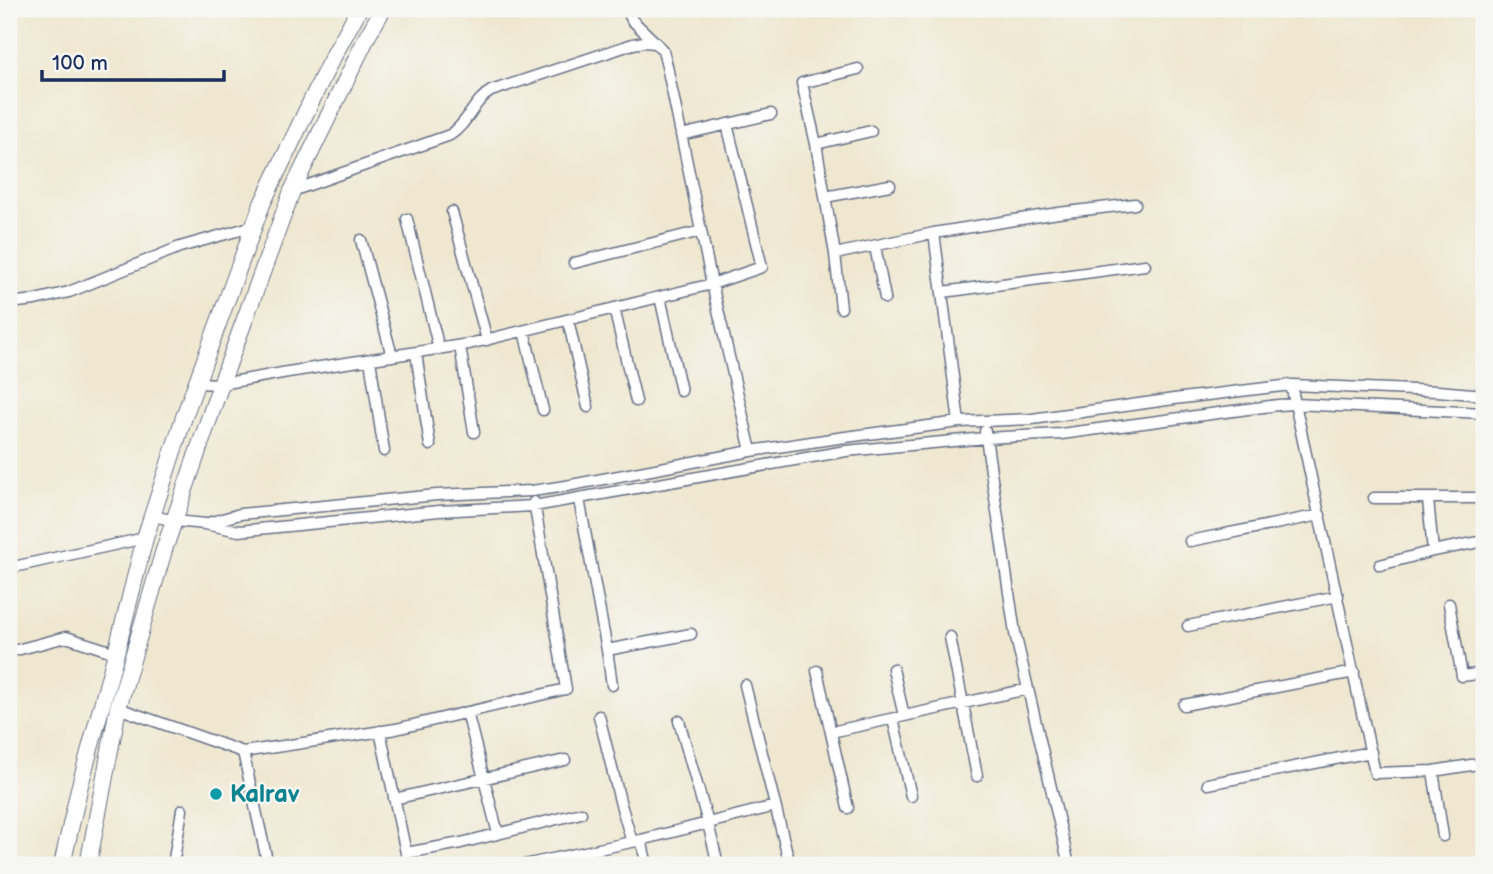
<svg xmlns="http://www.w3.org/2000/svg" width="1493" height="874" font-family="'Balsamiq Sans',sans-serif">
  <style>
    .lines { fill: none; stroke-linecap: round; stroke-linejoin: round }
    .street-casing { stroke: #656f86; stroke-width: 13 }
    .primary-casing { stroke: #656f86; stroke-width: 18 }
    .street { stroke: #fff; stroke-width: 10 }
    .primary { stroke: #fff; stroke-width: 16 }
    .culture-dot { fill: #0f9aa8; stroke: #f6f6f2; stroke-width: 2.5 }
    .labels { text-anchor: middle; stroke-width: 5; stroke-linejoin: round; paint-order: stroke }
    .culture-label { font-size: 24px; font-weight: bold; fill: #0d838f; stroke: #f6f6f2; text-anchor: start }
  </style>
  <rect width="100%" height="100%" fill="#f6f6f2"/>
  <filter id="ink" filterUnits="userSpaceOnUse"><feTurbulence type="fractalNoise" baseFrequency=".0143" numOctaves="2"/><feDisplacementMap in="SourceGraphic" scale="14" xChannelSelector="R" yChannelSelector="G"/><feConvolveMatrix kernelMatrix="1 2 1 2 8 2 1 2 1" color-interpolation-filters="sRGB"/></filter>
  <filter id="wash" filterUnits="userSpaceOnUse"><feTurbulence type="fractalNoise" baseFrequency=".00686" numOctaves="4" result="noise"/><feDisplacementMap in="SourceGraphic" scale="28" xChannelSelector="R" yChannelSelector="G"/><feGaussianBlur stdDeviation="1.57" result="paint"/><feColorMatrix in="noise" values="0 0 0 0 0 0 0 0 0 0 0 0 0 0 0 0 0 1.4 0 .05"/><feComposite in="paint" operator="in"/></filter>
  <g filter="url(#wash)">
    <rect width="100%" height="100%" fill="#efe7cf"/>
  </g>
  <g filter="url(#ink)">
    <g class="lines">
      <defs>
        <path id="street" d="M627,9L632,20L656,43
          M858,69L802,83L816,144L835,254L934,233
          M681,135L771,114
          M816,144L871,131
          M292,191L450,135C468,124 473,101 491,91L633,44L644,42L656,43L663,51L667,66L712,284L762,267L727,124
          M825,197L890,185
          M452,212L487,340
          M407,219L439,349
          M361,240L392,356
          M875,246L885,298
          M835,254L841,308
          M574,263L701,231
          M943,292L1145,265
          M660,297L681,391
          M9,303L35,300L69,292L180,247L254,226
          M614,308L636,401
          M568,320L588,407
          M524,331L543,410
          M460,346L474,432
          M416,353L430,445
          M370,360L384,451
          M197,383L221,384L288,372L469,344L712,284L751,451
          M1291,385L1375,773L1433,771L1484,763
          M959,422L934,233L1058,213L1135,204
          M985,431L1015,633L1069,865
          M1374,498H1484
          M579,499L607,650L612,685
          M1428,500L1433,551
          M153,516L175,521L205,524L239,531L439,511L534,506L846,451L986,438L1061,434L1278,405L1295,404L1484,413
          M208,523L240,514L437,495L532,491L566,486L751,451L838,438L959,422L1032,419L1174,399L1291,385L1438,391L1484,395
          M1190,541L1320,515
          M1380,565L1433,551L1484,541
          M9,568L145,538
          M1449,604L1462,676L1484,673
          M1188,626L1338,596
          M950,637L977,776
          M607,650L691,634
          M9,652L66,637L116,653
          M893,669L904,716
          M817,671L848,808
          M745,685L790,865
          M1184,705L1354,672
          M118,708L243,752L268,865
          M467,712L498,834
          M599,716L620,801L632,842
          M893,719L911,796
          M679,721L708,823L718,865
          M380,731L406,853L461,843L581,813
          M831,732L1028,689
          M243,752L396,729L566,689L534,502
          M1433,771L1443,836
          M1208,784L1371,752
          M394,799L565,760
          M641,840L647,865
          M173,865L182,810
          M524,865L641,840L775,806"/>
        <path id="primary" d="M62,865L79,789L116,653L145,538L185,414L262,204L328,66L359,9
          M88,865L118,708L164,550L221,384L292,191L368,35L383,9"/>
      </defs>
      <use href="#street" class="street-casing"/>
      <use href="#primary" class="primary-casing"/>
      <use href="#street" class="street"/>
      <use href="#primary" class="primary"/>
    </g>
  </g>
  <circle class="culture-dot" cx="216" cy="794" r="7"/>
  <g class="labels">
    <g class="culture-label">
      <text x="230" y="802">Kalrav</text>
    </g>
  </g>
  <rect width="1493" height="874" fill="none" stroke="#f6f6f2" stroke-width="35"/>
  <path d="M42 70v10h182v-10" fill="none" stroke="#1b2f5e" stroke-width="3.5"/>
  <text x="52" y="70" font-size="21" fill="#1b2f5e" stroke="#f6f6f2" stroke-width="5" paint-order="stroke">100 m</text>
</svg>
